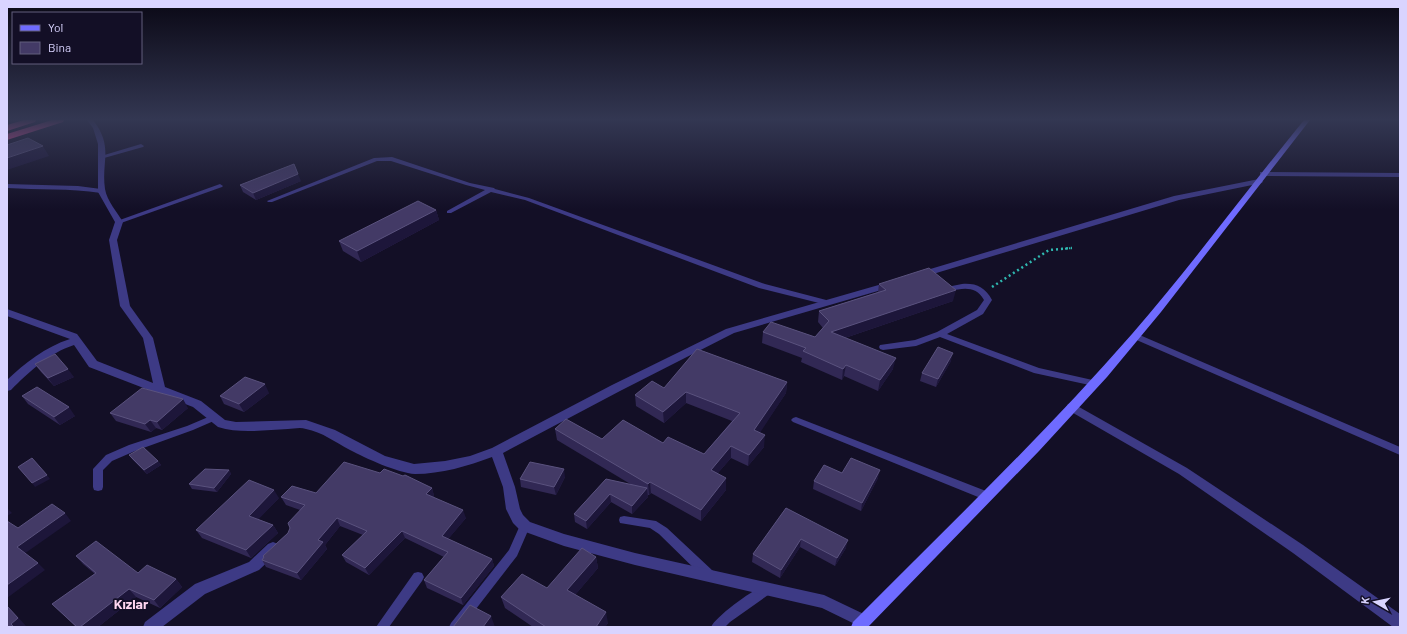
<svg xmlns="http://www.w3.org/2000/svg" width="1407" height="634" font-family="Barlow,sans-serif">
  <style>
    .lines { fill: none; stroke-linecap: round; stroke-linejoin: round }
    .path-far1 { stroke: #2fb8b0; stroke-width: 2; stroke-dasharray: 1.5 2.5; stroke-linecap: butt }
    .path { stroke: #2fb8b0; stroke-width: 2.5; stroke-dasharray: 2 3; stroke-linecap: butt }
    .lane { fill: #3d3a85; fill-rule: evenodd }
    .street { fill: #3d3a85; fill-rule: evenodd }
    .secondary { fill: #6f6bff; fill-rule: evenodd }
    .highway { fill: #ff4fa3; fill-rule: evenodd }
    .wall { fill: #312854 }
    .shaded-wall { fill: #1d163a }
    .building { fill: #433a66; stroke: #5a527e }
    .labels { text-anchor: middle; stroke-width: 3.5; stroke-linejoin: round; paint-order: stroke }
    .near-quarter-label { font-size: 14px; font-weight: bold; fill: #ffd6f0; stroke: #130f26 }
  </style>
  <rect width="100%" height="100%" fill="#130f26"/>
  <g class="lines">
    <path class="path-far1" d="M1061,249L1072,248"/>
    <path class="path" d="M992,287L1049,250L1072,248"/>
    <path class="lane" d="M141,144L144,146L143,147L104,158L101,156Z
      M392,157L470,183L494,188L495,189L529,198L765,284L830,301L831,303L827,305L759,288L525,200L491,192L451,213H447V211L485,190L466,185L391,161H377L272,202H268L267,201L374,158Z
      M7,184L78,186L101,189L104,191L101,193C70,188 38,190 7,188Z
      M220,184L223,186L222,187L121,223L119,224L116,222L117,221Z
      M962,284C976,283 985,287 992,300L983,314L947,334L1039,368L1097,381L1098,383L1097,385L1094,386L1034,373L940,337L916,346L883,350L880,349L879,347L880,345L915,340L937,332L977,310L984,300C976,286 964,288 950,291L946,289L947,287Z
      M1135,333L1400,447V455L1132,338L1131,336Z
      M213,415L216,416L218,418L216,420L193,430L135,451L112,461L103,470V487L102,490L98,491L94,490L93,487V469L106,455L129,445L187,426Z
      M796,417L991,493L992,496L991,499L987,500L983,499L793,422L791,420L793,418Z
      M624,516L656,521L667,528L713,571L715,575L713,579L709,580L705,579L659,534L650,528L620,523L619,520L620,517Z
      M525,522L529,523L530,526L517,556L462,627H449L451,623L509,550L521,523Z
      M418,572L422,573L424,577L422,581L389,627H376L414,573Z
      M767,584L771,585L773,589L771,593L730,622L725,627H711C716,616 755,588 767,584Z"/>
    <path class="street" d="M87,120H93C114,147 101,161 105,189C107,201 117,212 123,222L117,240L130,306L153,338L165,387L201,401L225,420L236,422L306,420L335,430L385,456L414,464L445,461L470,456L492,448L612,385L726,329L889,282H895L897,284L895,286L734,333L620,391L503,453L515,487L520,509L523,515L530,522L564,534L635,553L824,595L868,616L870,621L868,626L861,627L822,608L635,565L564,546L520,530L513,523L506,509L503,487L492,457C468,466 441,474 415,474C398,473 365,458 350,450C335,442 322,432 306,429C300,427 293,429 288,429C265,430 240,434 218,427L193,407L89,367L74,345C49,353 29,372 11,390L7,391V380C25,363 45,347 70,339L7,316V309L77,334L97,361L153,383L143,338L120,306L109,240L115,222L98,192V144L93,128Z
      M1260,172L1400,173V177L1263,176H1260Z
      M1259,179L1263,181L1262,183L1179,200L923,277H917L915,275L917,273L1174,196Z
      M1072,403L1187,468L1303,545L1400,614V627H1393L1293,553L1179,474L1068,410L1066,407L1068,404Z
      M273,542L278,544L280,548L278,552L259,570L205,594L162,627H143L145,622L195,584L249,562L268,544Z"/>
    <path class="secondary" d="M1304,120H1310L1161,312L1107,377L1039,451L868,627H851L853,622C947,527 1044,435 1132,334C1192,265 1246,191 1304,120Z"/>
    <path class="highway" d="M24,120H36L35,122L7,131V125Z
      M52,120H64L63,122L7,140V134Z"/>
  </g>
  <path class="wall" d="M301,181L256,200L243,192L240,185Z
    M436,210L439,220L361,262L343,251L339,241Z
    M879,284L953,301L845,338L893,369L878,391L844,376L842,380L801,362L802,358L762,343L763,332L815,337L823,328L818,322L819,311L878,292Z
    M951,361L936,387L920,381L922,373Z
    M35,364L74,377L54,386L41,372Z
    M787,382L786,393L759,433L764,447L748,466L731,458L717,474L726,490L701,521L651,493L649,495H648V497L632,514L611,502L587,529L575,522L574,514L606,479L632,485L557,440L555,429L602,439L663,443L704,454L732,421L686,403L664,423L636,406L635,395L664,388Z
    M269,393L244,412L224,404L220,396Z
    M22,396L75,416L60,425L28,404Z
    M188,408L162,430L156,428L151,432L116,421L110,413Z
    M129,455L158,461L161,465L147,474L132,459Z
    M229,470L231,474L217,492L192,489L189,484Z
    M380,473L432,488L434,496L433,497L466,518L448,539L492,559L494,566L463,605L427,588L424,580L444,557L405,538L369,575L346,562L342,555L363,535L340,526L325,545L327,549L301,580L266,567L262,560L264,558L263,556L288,533L300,510L286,505L281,497L316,493Z
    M842,473L878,478L861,511L813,489L814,481Z
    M565,477L556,495L521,487L520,479Z
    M279,498L258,519L273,525L278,533L251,558L202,538L196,530Z
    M786,508L846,548L835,566L800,547L780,578L752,562L753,554Z
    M76,556L138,573L176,579L182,587L160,608L136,597L98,627H76L52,604L95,574L83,564Z
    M596,557L598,568L575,595L608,623L605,627H533L505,608L501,597L547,588Z"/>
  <path class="shaded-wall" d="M43,146L49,156L7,170V158Z
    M298,174L301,181L256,200L253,193Z
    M436,210L439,220L361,262L357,251Z
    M956,290L953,301L830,343L831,332Z
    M953,353L951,361L936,387L938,379Z
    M896,358L893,369L878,391L880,380Z
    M846,365L844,376L842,380L843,369Z
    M68,369L74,377L54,386L48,378Z
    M787,382L786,393L754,442V430Z
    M265,384L269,393L244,412L239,404Z
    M686,392V403L664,423L663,412Z
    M183,399L188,408L162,430L157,422Z
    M69,407L75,416L60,425L54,417Z
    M150,420L156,428L151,432L145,424Z
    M765,435L764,447L748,466L749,455Z
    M731,446V458L711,481V470Z
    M158,461L161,465L147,474L144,470Z
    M564,469L565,477L556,495L554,487Z
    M229,470L231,474L217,492L214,488Z
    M880,470L878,478L861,511L862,503Z
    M47,475L50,479L35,487L32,483Z
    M726,478V490L701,521V510Z
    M650,482L651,493L649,495L648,484Z
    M432,488L434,496L428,502L426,494Z
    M647,488L648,497L632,514V506Z
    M274,490L279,498L254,524L249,516Z
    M610,494L611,502L587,529L586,521Z
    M7,508L12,513L7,516Z
    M463,510L466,518L445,543L442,536Z
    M65,513L71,521L24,554L17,547Z
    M337,518L340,526L325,545L327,549L301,580L297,573L318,540Z
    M273,525L278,533L251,558L246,550Z
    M402,531L405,538L369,575L365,568Z
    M801,539L800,547L780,578L781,570Z
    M848,540L846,548L835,566L837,558Z
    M596,557L598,568L570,601L567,590Z
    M492,559L494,566L463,605L461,598Z
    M38,563L45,570L7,598V585Z
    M176,579L182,587L160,608L154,600Z
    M129,589L136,597L98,627H80Z
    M7,605L26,626L25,627H14L11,624Z
    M606,612L608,623L605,627H596Z
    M491,616L495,627H483Z"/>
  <path class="building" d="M28,138L43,146L7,158V145Z
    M294,164L298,174L253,193L240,185Z
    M418,201L436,210L357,251L339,241Z
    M929,268L956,290L831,332L896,358L880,380L846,365L843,369L803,351L806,348L763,332L771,322L815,337L829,321L819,311L886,290L879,284Z
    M938,347L953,353L938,379L922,373Z
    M697,349L787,382L754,430L765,435L749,455L731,446L711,470L726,478L701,510L650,482L648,484L555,429L566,419L602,439L623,420L663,443L668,437L704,454L740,413L686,392L663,412L635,395L652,381L664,388Z
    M55,354L68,369L48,378L35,364Z
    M245,377L265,384L239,404L220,396Z
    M37,387L69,407L54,417L22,396Z
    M142,388L183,399L157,422L150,420L145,424L110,413Z
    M143,447L158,461L144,470L129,455Z
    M32,458L47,475L32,483L18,467Z
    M851,458L880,470L862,503L814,481L824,465L842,473Z
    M344,462L380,473L384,469L403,476L405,475L432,488L426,494L463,510L442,536L492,559L461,598L424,580L448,552L402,531L365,568L342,555L367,531L337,518L318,540L323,542L297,573L262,560L264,557L263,556L288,533L290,528L288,523L305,505L281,497L292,486L316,493Z
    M530,462L564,469L554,487L520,479Z
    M205,469L229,470L214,488L189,484Z
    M606,479L647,488L632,506L610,494L586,521L574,514Z
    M249,480L274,490L249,516L273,525L246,550L196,530Z
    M52,504L65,513L17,547L38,563L7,585V521L18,528Z
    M786,508L848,540L837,558L801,539L781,570L753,554Z
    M96,541L138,573L147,565L176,579L154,600L129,589L80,627H77L52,604L96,573L76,556Z
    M582,548L596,557L567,590L606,612L596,627H546L501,597L522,574L547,588Z
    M470,605L491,616L483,627H453Z
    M7,606L18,618L11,624L14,627H7Z"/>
  <linearGradient id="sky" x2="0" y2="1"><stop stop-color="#0a0815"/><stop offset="0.57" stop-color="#333752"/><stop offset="1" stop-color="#333752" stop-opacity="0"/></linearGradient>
  <rect width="1407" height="209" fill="url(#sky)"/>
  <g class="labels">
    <g class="near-quarter-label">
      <text x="131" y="609">Kızlar</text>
    </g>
  </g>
  <rect width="1407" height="634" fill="none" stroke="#d9d4ff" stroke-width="16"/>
  <rect x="12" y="12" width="130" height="52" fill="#130f26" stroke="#625e7d"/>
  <rect x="20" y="25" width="20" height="6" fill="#6f6bff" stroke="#625e7d"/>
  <text x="48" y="32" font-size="12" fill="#d9d4ff">Yol</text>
  <rect x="20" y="42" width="20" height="12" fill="#433a66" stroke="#625e7d"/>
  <text x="48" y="52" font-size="12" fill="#d9d4ff">Bina</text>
  <g transform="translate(1375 602) rotate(279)" stroke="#130f26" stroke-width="3" paint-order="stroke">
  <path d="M0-3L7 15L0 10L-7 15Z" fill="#d9d4ff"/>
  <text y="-6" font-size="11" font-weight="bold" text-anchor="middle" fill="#d9d4ff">K</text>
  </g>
</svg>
